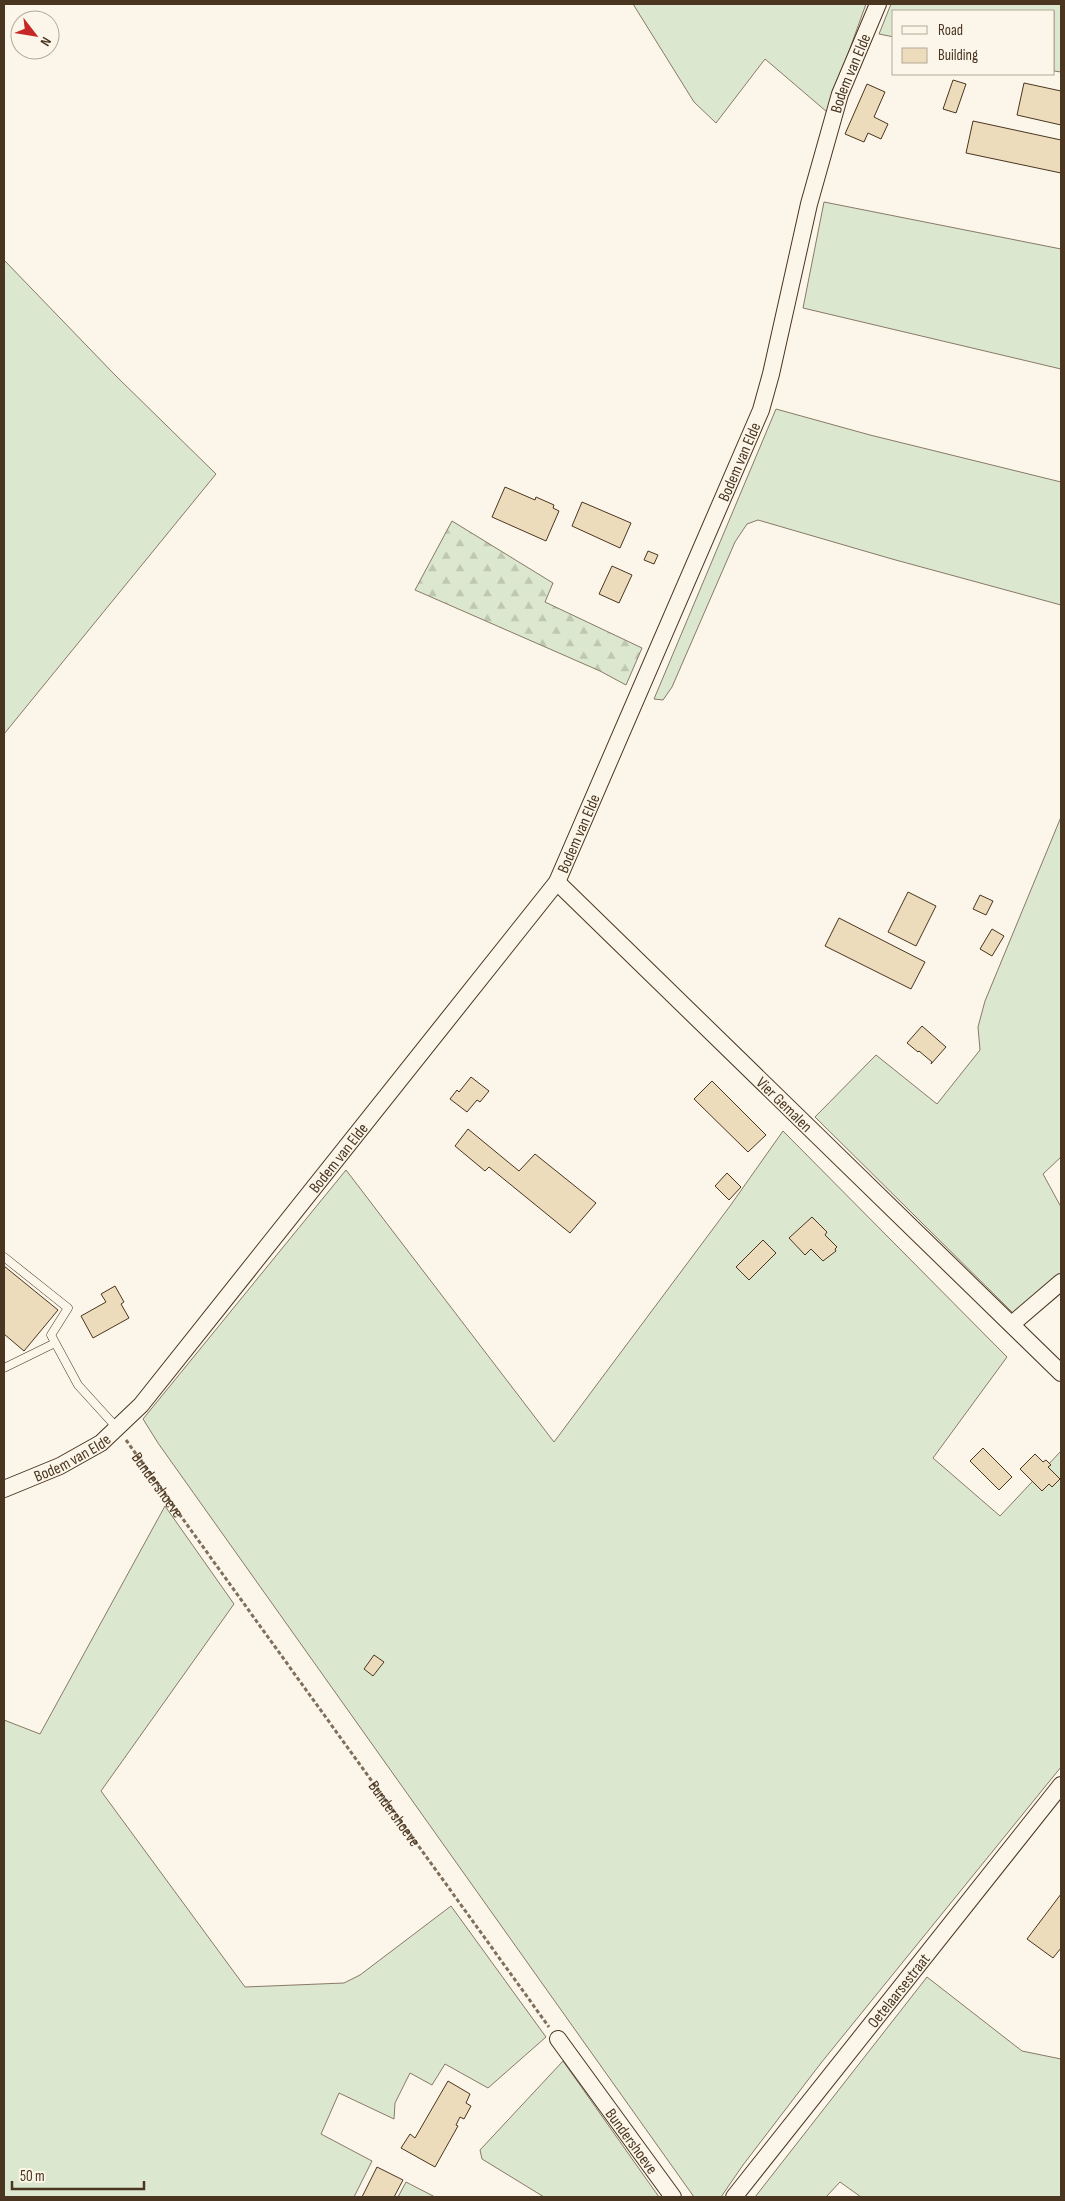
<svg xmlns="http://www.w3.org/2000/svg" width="1065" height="2201" font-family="'Sofia Sans Condensed',sans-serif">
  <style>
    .grass { fill: #dce7d0; stroke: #887966 }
    .forest { fill: url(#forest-firs); stroke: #887966 }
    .building { fill: #ecdcbc; stroke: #4a3520 }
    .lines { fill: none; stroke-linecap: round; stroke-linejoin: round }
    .service-casing { stroke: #4a3520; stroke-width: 9 }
    .minor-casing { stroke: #4a3520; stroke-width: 18 }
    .path { stroke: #7f6f5c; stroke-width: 3; stroke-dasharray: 4 2.5; stroke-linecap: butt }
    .service { stroke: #fbf6e9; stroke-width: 8 }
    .minor { stroke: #fbf6e9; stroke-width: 16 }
    .labels { text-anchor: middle; stroke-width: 4; stroke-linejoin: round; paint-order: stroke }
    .street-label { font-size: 16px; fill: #4a3520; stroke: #fbf6e9 }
  </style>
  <defs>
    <pattern id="forest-firs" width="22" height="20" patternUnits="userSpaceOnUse" patternTransform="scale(1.25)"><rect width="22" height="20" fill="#dce7d0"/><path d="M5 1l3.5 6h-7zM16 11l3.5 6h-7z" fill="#bec7b2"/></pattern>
  </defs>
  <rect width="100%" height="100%" fill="#fbf6e9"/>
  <path class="grass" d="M633,4H866L827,112L765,59L716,123L694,102Z
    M891,4H1061V72L1054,71V11H894V37L879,34Z
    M824,202L1061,249V369L803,308Z
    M4,260L115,375L216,474L4,734Z
    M776,409L870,435L1061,482V605L892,559L758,520L747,524L735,542L672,687L663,700L654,699Z
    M1061,817V1157L1043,1174L1061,1207V1274L1014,1314L815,1117L876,1055L937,1104L980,1050L978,1027L985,1001Z
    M783,1131L1007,1357L933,1458L1000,1516L1061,1451V1767L821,2063L743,2165L721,2197H694L158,1443L143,1419L346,1170L554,1442L730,1206Z
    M165,1506L234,1604L101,1791L245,1987L344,1983L360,1975L451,1906L546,2037L488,2088L445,2064L432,2085L410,2073L395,2103L394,2119L339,2093L321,2134L372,2161L354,2197H4V1720L40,1734Z
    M927,1977L1022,2051L1061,2059V2197H861L840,2182L826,2197H755Z
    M563,2061L659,2197H544L482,2159L480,2150Z
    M406,2182L435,2197H398Z"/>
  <path class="forest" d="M452,521L553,583L545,602L642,648L626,685L600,671L415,590Z"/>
  <path class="building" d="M953,80L966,84L956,113L943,109Z
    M1024,83L1061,91V125L1017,115Z
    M867,84L885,92L874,117L888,124L881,139L868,133L864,142L845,134Z
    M973,121L1061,140V173L966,153Z
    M505,487L535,500L536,497L554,505L553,508L559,511L546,541L492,517Z
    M582,502L631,523L620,548L572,526Z
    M648,551L658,555L654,564L644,560Z
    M612,566L632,575L619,603L599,594Z
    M908,892L936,906L916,946L888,932Z
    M980,895L993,901L986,915L973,909Z
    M839,918L925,962L911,989L825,946Z
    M992,929L1004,936L992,956L980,949Z
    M922,1026L946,1047L931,1064L932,1062L919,1051L918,1052L907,1043Z
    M471,1077L489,1091L480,1102L477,1100L467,1112L450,1099L457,1090L459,1092Z
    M712,1081L766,1135L748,1152L694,1099Z
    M468,1129L519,1171L535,1154L596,1203L570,1233L489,1167L485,1171L455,1146Z
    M727,1173L741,1187L729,1200L715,1186Z
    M812,1217L827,1232L825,1235L837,1247L835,1249L836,1251L823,1261L811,1249L805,1255L789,1238Z
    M763,1240L776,1253L749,1280L736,1267Z
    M4,1266L58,1310L24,1351L4,1334Z
    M115,1286L124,1302L121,1304L129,1318L93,1338L81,1316L106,1302L101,1294Z
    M983,1448L1012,1477L999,1490L970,1461Z
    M1035,1454L1043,1462L1046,1460L1051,1465L1048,1467L1060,1479L1052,1487L1049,1484L1042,1491L1020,1469Z
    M374,1655L384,1662L373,1676L364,1669Z
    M1061,1894V1948L1053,1958L1027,1939Z
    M448,2081L470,2094L466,2103L471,2106L464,2119L460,2117L456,2125L458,2126L435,2167L401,2148L410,2134L415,2138Z
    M377,2167L403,2180L394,2197H362Z"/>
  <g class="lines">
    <defs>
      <path id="service" d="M4,1257L68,1308L51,1335L78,1385L118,1429
        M4,1368L55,1343"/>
      <g id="minor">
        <path id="s2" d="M557,882L1061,1373"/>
        <path d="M1012,1324L1061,1282"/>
        <path id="s3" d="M4,1489L60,1466L101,1443L141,1405L557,882L761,410L771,374L809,204L840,94L878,4"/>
        <path id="s4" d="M558,2039L673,2197"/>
        <path id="s5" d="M734,2197L1061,1785"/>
      </g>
    </defs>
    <use href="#service" class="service-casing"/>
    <use href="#minor" class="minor-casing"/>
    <path class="path" id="s1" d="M126,1440L549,2027"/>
    <use href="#service" class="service"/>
    <use href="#minor" class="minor"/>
  </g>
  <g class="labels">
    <g class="street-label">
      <text dy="6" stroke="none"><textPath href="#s3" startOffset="1694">Bodem van Elde</textPath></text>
      <text dy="6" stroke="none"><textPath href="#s3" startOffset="1289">Bodem van Elde</textPath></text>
      <text dy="6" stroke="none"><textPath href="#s3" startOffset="884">Bodem van Elde</textPath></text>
      <text dy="6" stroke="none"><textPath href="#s2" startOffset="318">Vier Gemalen</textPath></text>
      <text dy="6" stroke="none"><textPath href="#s3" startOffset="479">Bodem van Elde</textPath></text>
      <text dy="6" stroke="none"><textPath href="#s3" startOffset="75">Bodem van Elde</textPath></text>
      <text dy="6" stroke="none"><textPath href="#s1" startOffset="55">Bundershoeve</textPath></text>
      <text dy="6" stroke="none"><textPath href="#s1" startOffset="460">Bundershoeve</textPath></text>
      <text dy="6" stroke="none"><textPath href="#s5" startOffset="264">Oetelaarsestraat</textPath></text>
      <text dy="6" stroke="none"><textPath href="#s4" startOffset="126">Bundershoeve</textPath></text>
    </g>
  </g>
  <rect width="1065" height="2201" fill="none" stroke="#4a3520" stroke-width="10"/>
  <rect x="892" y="10" width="162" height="65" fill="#fbf6e9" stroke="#b4a999"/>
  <rect x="902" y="26" width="25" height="8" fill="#fbf6e9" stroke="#b4a999"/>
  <text x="938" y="35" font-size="15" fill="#4a3520">Road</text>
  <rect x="902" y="48" width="25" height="15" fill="#ecdcbc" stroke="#b4a999"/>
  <text x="938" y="60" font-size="15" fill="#4a3520">Building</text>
  <g transform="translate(35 35) rotate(121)"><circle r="24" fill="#fbf6e9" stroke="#b4a999"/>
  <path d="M0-4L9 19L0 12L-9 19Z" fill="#c62828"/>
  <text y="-8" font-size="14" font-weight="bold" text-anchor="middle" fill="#4a3520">N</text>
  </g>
  <path d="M12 2181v8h132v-8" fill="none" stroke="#4a3520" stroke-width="2.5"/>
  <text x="20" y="2181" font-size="15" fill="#4a3520" stroke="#fbf6e9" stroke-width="4" paint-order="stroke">50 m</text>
</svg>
